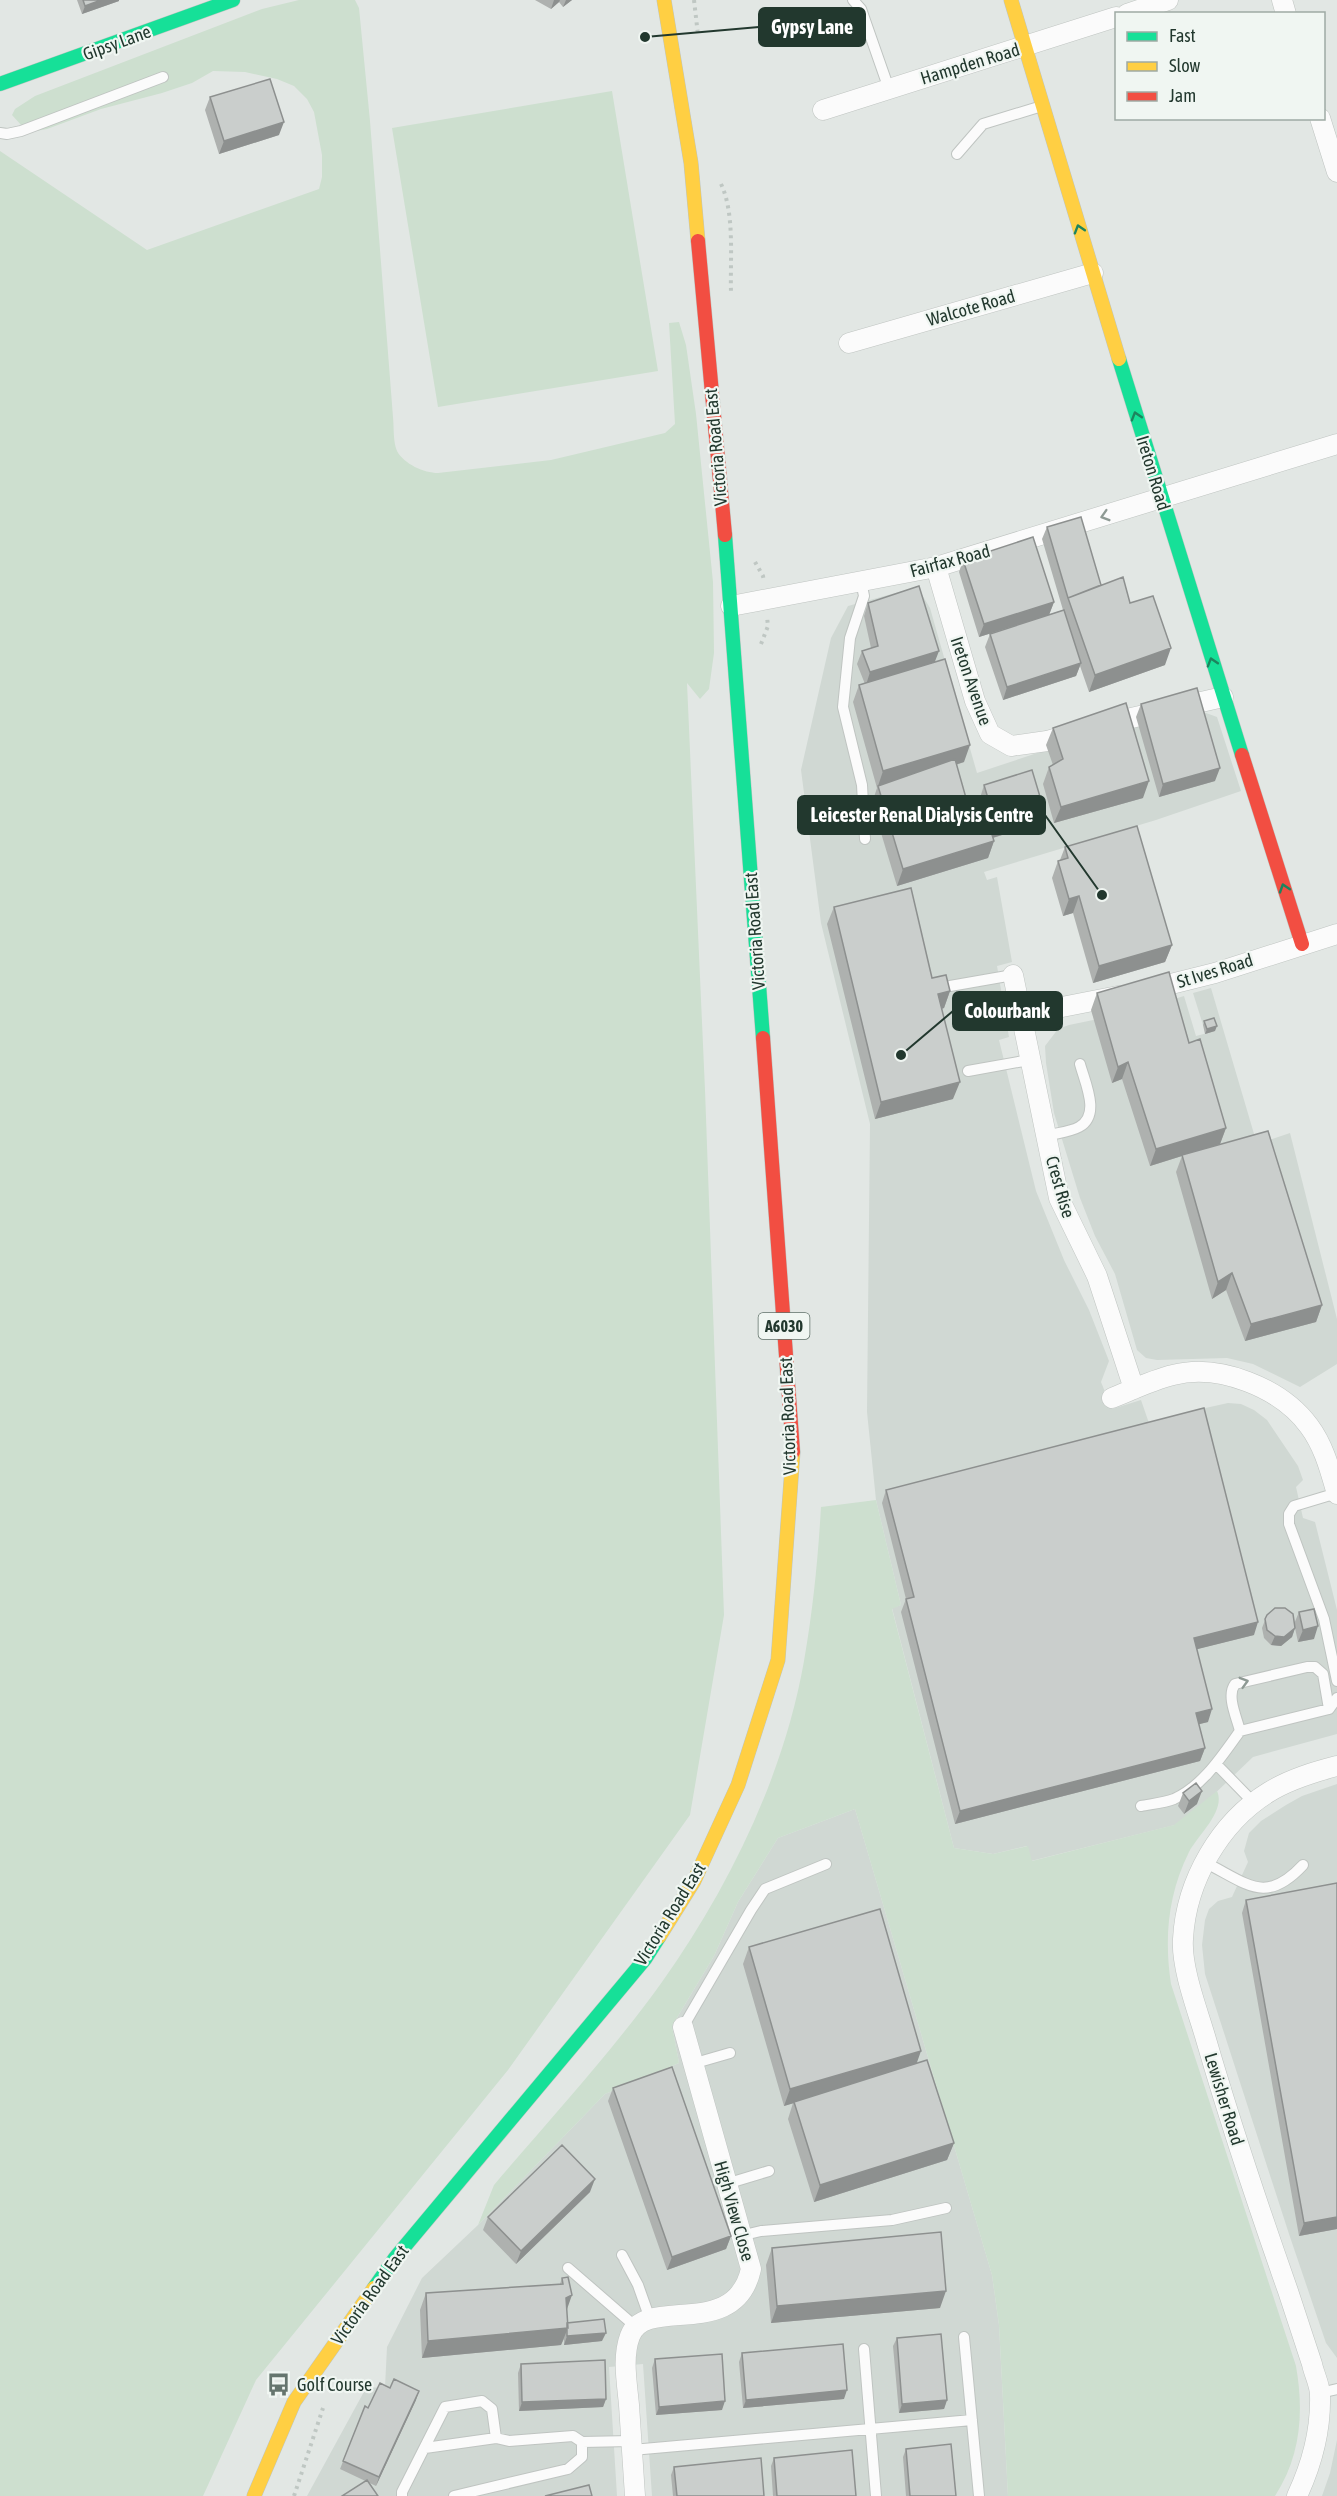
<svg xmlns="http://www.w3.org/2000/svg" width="1337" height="2496" font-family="'Asap Condensed',sans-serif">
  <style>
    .built { fill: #d0d8d3 }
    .green { fill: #cddfcf }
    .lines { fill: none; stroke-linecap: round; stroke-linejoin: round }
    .lane-casing { stroke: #bfc4c1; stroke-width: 12 }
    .street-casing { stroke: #bfc4c1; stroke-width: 21 }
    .fast-casing { stroke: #bec5c1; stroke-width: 15 }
    .slow-casing { stroke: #bec5c1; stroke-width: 15 }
    .jam-casing { stroke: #bec5c1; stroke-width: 15 }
    .path { stroke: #bfc7c3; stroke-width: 4; stroke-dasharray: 3 4.5; stroke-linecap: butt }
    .lane { stroke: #fbfbfb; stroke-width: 10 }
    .street { stroke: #fbfbfb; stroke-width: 20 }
    .fast { stroke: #16e098; stroke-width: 14 }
    .slow { stroke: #ffcf43; stroke-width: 14 }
    .jam { stroke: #f24e42; stroke-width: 14 }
    .wall { fill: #aeb1af }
    .shaded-wall { fill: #8d908f }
    .building { fill: #cacecc; stroke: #8d908f; stroke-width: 1.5 }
    .oneway { stroke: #1d845e }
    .oneway2 { stroke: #8e9a94 }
    .labels { text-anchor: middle; stroke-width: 4.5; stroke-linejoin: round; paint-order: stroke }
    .shield { fill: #f0f6f2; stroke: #607169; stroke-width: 1.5 }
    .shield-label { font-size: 16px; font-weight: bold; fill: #22382e }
    .street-label { font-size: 18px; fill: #22382e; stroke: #f0f6f2 }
    .poi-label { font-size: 18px; fill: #22382e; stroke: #f0f6f2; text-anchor: start }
    .leader { fill: none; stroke: #22382e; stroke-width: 2 }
    .callout-dot { fill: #22382e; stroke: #f0f6f2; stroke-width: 2 }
    .callout { fill: #22382e; stroke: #22382e; stroke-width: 2 }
    .callout-label { font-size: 20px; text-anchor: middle; font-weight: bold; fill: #fff }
  </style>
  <rect width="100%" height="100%" fill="#e2e7e4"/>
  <path class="built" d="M910,589L921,593L930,608L977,773L1122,725L1206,713L1217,717L1241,791L1156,820L984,872L987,880L997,877L1012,962L997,966L1009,1037L999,1040L1036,1191L1064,1260L1089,1310L1109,1361L1101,1382L1112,1409L1141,1400L1151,1429L1195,1418L1192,1411L1228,1403L1241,1404L1254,1410L1267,1420L1298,1466L1303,1480L1296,1487L1303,1518L1315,1522L1337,1610V1734L1253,1757L1206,1802L1175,1825L1031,1861L1027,1846L993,1854L954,1848L892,1608L901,1605L876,1500L867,1412L870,1124L821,923L801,770L831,638L848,606Z
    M1211,988L1257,1144L1290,1133L1337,1319V1364L1300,1387L1253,1364L1227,1358L1157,1360L1146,1358L1137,1350L1115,1274L1095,1236L1080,1198L1054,1113L1046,1063L1045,1046L1058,1029L1069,1025L1132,1012L1184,996L1196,1036L1215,1031L1213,1022L1203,1025L1193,993Z
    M1337,1784V2358L1326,2343L1289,2234L1205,1974L1202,1945L1205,1920L1209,1909L1218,1901L1232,1897L1248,1862L1244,1851L1249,1833L1261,1821L1286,1805L1302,1796Z
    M855,1809L992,2275L999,2325L1008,2496H652L643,2364L609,2367L617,2496H307L366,2388L385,2387L387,2347L422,2278L478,2225L605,2094L679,2063L672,2026L714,1956L738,1902L778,1838Z
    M1337,2440V2496H1322L1330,2473Z"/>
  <path class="green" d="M299,0H355L359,8L370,121L393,417C394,427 393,442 397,451C404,464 424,473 438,473L551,460L665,433L675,424L669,323L679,322L686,345L696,414L713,582L714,653L709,689L700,699L687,683L705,1090L724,1615L690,1815L508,2070L256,2380L203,2496H0V151L147,250L319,189L322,177V155L314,112L307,99L294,86L277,79L245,72L213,71L192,83L162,93L101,109L47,129L36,131L22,126L12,115L15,109L35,96L262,9Z
    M612,91L658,371L438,407L392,128Z
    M876,1500L901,1605L892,1609L954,1848L993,1854L1028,1846L1032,1861L1174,1825L1217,1791C1226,1811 1198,1835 1189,1852C1168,1894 1164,1938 1171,1984L1296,2366C1304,2412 1301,2456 1275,2496H1008L999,2325L992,2275L855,1809L778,1838L738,1902L714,1956L672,2026L679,2063L605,2094L478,2225L494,2185C550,2119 611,2053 662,1982C729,1888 784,1775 804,1661C813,1610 818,1559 821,1507Z"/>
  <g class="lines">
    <defs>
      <path id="lane" d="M853,0L861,9L889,89
        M0,133L7,134L21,131L163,77
        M957,154L983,124L1042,106
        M861,581L864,596L850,638L843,707L862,785L865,839
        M950,986L1013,975
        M968,1071L1029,1060
        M1046,1136C1056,1133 1070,1132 1079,1127C1101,1115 1085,1083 1080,1064
        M1337,1493L1294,1506L1289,1514V1524L1324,1619L1337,1681
        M1240,1731C1237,1718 1226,1696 1235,1684L1307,1667H1315L1323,1674L1329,1709
        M1216,1764L1254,1803
        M1141,1806C1151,1804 1164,1803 1174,1799C1203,1786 1222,1756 1240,1731L1329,1709L1337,1698
        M1204,1862C1247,1883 1265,1906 1303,1865
        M683,2027L751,1910L765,1889L826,1864
        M692,2064L730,2053
        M726,2184L769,2171
        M740,2236L761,2231L892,2220L946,2208
        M622,2255L638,2285L650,2319
        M568,2268L636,2327
        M964,2337L979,2496
        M864,2349L876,2496
        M1320,2393L1337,2389
        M425,2448L496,2438L509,2441L573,2436L582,2442L631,2441
        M632,2450L972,2420
        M402,2496V2492L445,2407L482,2401L492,2409L496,2438
        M454,2496L568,2469L582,2457V2442"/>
      <path id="street" d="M1282,0L1286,14
        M1127,14L1168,0
        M823,110L1116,17
        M1320,118L1337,172
        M849,343L1093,273
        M936,567L975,701L990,734L1011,746L1047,741L1074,733
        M731,606L936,567L1337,444
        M1105,724L1223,697
        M1013,975L1059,1198L1097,1276L1134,1389
        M1147,990L1215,973L1337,934
        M1021,1015L1118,996
        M1112,1398C1132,1390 1152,1380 1173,1375C1219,1363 1281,1388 1309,1426C1324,1446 1330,1470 1337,1494
        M635,2496C633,2466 631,2435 629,2405C627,2383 622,2357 630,2336C646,2294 735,2342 751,2269L683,2027
        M1297,2496C1312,2464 1321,2430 1320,2395C1320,2385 1314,2374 1312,2364C1304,2340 1296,2315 1288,2291C1258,2206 1230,2122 1205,2036C1197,2009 1181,1967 1183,1939C1186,1881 1220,1822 1269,1792C1290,1779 1314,1772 1337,1766"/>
      <path id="fast" d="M0,84L233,0
        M1119,359L1242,755
        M725,535L763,1038
        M374,2288L395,2258L645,1959L659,1937"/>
      <path id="slow" d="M664,0L691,163L698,241
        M1011,0L1119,359
        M659,1937L694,1881L738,1785L778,1660L793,1452
        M254,2496L294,2402L374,2288"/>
      <path id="jam" d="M698,241L725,535
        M1242,755L1302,944
        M763,1038L793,1452"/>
    </defs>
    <use href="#lane" class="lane-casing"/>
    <use href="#street" class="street-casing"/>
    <use href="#fast" class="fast-casing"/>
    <use href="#slow" class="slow-casing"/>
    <use href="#jam" class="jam-casing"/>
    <path class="path" d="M694,0L698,35
      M721,184C735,213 730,260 731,293
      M755,562L763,576L764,582
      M761,644L768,626L767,617
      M294,2496L323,2408"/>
    <use href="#lane" class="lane"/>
    <use href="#street" class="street"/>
    <use href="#fast" class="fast"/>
    <use href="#slow" class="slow"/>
    <use href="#jam" class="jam"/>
  </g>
  <path class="wall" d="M77,0H119V1L82,14Z
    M535,0H572L563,7L559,2L551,9Z
    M210,97L279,135L219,154L205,110Z
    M1047,527L1101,585L1130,603L1165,665L1089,692L1080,666L1076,676L1003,700L985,647L990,634L1063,610L1042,539Z
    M963,560L1054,602L1049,615L979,637L959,572Z
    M868,603L935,662L964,762L956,765L968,805L980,800V798L984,785L1044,810L1040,823L993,838L994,841L988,858L897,886L872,803L877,788L853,702L859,685L865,684L857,664L862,651L871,648L864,616Z
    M1141,704L1215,781L1159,797L1136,717Z
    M1053,728L1143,798L1054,823L1043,784L1049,767L1053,765L1046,745Z
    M1065,847L1172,945L1165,962L1093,983L1073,913L1063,916L1052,878L1058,861L1060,860Z
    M834,907L932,978L950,991L944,1008L942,1009L953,1099L875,1119L827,924Z
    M1097,993L1189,1043L1226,1128L1220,1144L1322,1305L1316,1322L1245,1341L1226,1290L1212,1299L1176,1172L1182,1156L1150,1166L1122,1079L1112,1083L1091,1010Z
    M1204,1021L1215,1031L1205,1034L1203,1025Z
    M886,1490L1254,1635L1197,1649L1208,1722L1199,1724L1205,1748L1200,1761L955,1824L901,1612L906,1599L882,1503Z
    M1299,1612L1314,1639L1298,1642L1295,1628L1292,1637L1281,1646L1271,1645L1264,1638L1262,1628L1267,1615L1294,1624Z
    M1183,1793L1197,1804L1184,1814L1178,1806Z
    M1337,1883V2229L1299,2236L1242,1913L1246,1900Z
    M749,1947L916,2063L954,2143L947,2160L814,2202L788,2119L793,2103L784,2106L743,1964Z
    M613,2088L731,2236L726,2249L667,2270L608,2101Z
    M590,2192L516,2264L483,2230L488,2217Z
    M772,2248L940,2308L771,2323L766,2265Z
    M562,2278L567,2323L602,2341L564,2345V2339L561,2345L422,2358L420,2310L426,2293L560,2284Z
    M897,2338L947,2400L944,2409L899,2413L893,2346Z
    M742,2353L844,2399L743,2408L739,2362Z
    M655,2359L722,2410L656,2415L652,2368Z
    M521,2364L606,2399L603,2407L519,2411L518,2373Z
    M416,2400L376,2486L340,2469L365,2406L368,2408Z
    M906,2449L956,2496H906L903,2457Z
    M774,2458L856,2496H773L771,2466Z
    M674,2467L764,2496H673L671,2475Z"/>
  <path class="shaded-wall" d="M101,0H119V1L82,14L85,6Z
    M554,0H560L559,2L551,9Z
    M566,0H572L563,7Z
    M284,122L279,135L219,154L224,141Z
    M1054,602L1049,615L979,637L984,624Z
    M1171,648L1165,665L1089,692L1095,675Z
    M939,651L934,664L866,685L870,672Z
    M1081,663L1076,676L1003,700L1007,687Z
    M970,745L964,762L879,788L878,786L883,771Z
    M1220,768L1215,781L1159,797L1163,784Z
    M1149,781L1143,798L1054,823L1061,807Z
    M1044,810L1040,823L992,838L996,825Z
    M994,841L988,858L897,886L903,869Z
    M1079,896L1073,913L1063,916L1069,899Z
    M1172,945L1165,962L1093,983L1099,966Z
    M950,991L944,1008L932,1011L938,994Z
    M1217,1026L1215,1031L1205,1034L1207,1029Z
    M1128,1062L1122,1079L1112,1083L1118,1067Z
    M960,1082L953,1099L875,1119L881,1102Z
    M1226,1128L1220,1144L1150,1166L1156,1149Z
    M1232,1273L1226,1290L1212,1299L1218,1282Z
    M1322,1305L1316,1322L1245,1341L1251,1324Z
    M1258,1622L1254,1635L1190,1651L1194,1638Z
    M1318,1626L1314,1639L1298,1642L1303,1630Z
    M1295,1628L1292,1637L1281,1646L1271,1645L1275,1636Z
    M1212,1709L1208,1722L1192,1726L1196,1713Z
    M1205,1748L1200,1761L955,1824L960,1811Z
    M1202,1791L1197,1804L1184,1814L1189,1801Z
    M921,2051L915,2068L784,2106L790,2089Z
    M954,2143L947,2160L814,2202L820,2185Z
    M595,2179L590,2192L516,2264L521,2251Z
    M1337,2217V2229L1299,2236L1304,2223Z
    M731,2236L726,2249L667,2270L672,2257Z
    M946,2291L940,2308L771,2323L777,2306Z
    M572,2295L566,2312V2298Z
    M568,2328L561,2345L422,2358L428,2341Z
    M606,2333L602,2341L564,2345L567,2336Z
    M847,2390L844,2399L743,2408L746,2400Z
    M419,2391L416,2400L376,2486L379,2477Z
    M606,2399L603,2407L519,2411L522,2402Z
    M947,2400L944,2409L899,2413L902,2404Z
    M725,2401L722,2410L656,2415L659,2407Z"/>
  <path class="building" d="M83,0H101L85,6Z
    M270,79L284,122L224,141L210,97Z
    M1081,517L1101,585L1068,598L1047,527Z
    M1033,537L1054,602L984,624L963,560Z
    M1123,577L1130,603L1153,596L1171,648L1095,675L1068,598Z
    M919,586L939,651L870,672L862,651L878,646L868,603Z
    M1064,610L1081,663L1007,687L990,634Z
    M945,659L970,745L883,771L859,685Z
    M1197,688L1220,768L1163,784L1141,704Z
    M1126,703L1149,781L1061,807L1049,767L1063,759L1053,728Z
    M955,759L968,805L981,800L994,841L903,869L878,786Z
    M1032,770L1044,810L996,825L984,785Z
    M1137,826L1172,945L1099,966L1079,896L1069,899L1058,861L1068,858L1065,847Z
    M911,888L932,978L946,975L950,991L938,994L960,1082L881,1102L834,907Z
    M1169,972L1189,1043L1200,1039L1226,1128L1156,1149L1128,1062L1118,1067L1097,993Z
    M1214,1018L1217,1026L1207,1029L1204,1021Z
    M1268,1131L1322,1305L1251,1324L1232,1273L1218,1282L1182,1155Z
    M1204,1408L1258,1622L1194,1638L1212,1709L1196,1713L1205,1748L960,1811L906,1599L914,1597L886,1490Z
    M1275,1608H1285L1293,1614L1295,1628L1284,1637L1275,1636L1267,1630L1265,1619L1267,1615Z
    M1314,1609L1318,1626L1303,1630L1299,1612Z
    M1196,1783L1202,1791L1189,1801L1183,1793Z
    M1337,1883V2217L1304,2223L1246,1900Z
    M880,1909L921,2051L790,2089L749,1947Z
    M927,2060L954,2143L820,2185L794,2102Z
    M672,2067L731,2236L672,2257L613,2088Z
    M562,2145L595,2179L521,2251L488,2217Z
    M941,2232L946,2291L777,2306L772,2248Z
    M568,2277L572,2295L566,2298L568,2328L428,2341L426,2293L563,2284L562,2278Z
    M604,2319L606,2333L567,2336V2323Z
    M941,2334L947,2400L902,2404L897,2338Z
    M843,2344L847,2390L746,2400L742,2353Z
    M722,2354L725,2401L659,2407L655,2359Z
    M605,2360L606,2399L522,2402L521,2364Z
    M394,2379L419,2391L379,2477L343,2461L365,2406L368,2408L380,2383L390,2388Z
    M951,2444L956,2496H910L906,2449Z
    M852,2450L856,2496H777L774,2458Z
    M761,2458L764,2496H677L674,2467Z
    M367,2480L378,2496H342Z
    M589,2485L592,2496H545Z"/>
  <defs><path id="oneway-chevron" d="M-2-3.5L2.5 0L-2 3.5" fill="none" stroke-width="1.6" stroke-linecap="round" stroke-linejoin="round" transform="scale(1.5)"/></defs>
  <g class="oneway">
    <use href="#oneway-chevron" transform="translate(1079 229) rotate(-107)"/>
    <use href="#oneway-chevron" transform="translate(1136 416) rotate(-107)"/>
    <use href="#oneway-chevron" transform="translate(1212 662) rotate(-107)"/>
    <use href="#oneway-chevron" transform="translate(1284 888) rotate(-108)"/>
  </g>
  <g class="oneway2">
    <use href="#oneway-chevron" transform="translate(1105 516) rotate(163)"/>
    <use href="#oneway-chevron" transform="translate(1244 1682) rotate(-16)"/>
  </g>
  <defs>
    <symbol id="bus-bare" viewBox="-9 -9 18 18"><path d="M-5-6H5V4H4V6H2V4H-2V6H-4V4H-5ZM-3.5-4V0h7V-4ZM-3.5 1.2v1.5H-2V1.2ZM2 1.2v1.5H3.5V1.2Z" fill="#65756e" stroke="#f0f6f2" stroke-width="2.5" paint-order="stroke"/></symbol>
  </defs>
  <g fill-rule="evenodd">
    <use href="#bus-bare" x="262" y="2368" width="33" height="33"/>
  </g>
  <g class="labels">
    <rect class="shield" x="758.5" y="1313" width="51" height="26" rx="4.5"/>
    <g class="shield-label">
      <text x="784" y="1332">A6030</text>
    </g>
    <g class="street-label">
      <text transform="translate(117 43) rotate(-20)" y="6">Gipsy Lane</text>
      <text transform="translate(970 64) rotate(-17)" y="6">Hampden Road</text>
      <text transform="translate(971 308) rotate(-16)" y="6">Walcote Road</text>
      <text transform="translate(716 447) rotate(-95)" y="6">Victoria Road East</text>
      <text transform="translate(1153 473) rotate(73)" y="6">Ireton Road</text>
      <text transform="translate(950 561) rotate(-15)" y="6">Fairfax Road</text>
      <text transform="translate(971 681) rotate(71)" y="6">Ireton Avenue</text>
      <text transform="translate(755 931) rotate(-94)" y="6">Victoria Road East</text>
      <text transform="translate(1215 971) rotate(-17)" y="6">St Ives Road</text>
      <text transform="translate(1060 1187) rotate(74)" y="6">Crest Rise</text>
      <text transform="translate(788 1416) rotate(-92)" y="6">Victoria Road East</text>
      <text transform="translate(670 1914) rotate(-58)" y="6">Victoria Road East</text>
      <text transform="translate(1224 2099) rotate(73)" y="6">Lewisher Road</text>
      <text transform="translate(734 2211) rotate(74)" y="6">High View Close</text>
      <text transform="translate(370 2295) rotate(-54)" y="6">Victoria Road East</text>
    </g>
    <g class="poi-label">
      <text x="297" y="2391">Golf Course</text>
    </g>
  </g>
  <path class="leader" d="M645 37L759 27M1102 895L1045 815M901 1055L953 1011"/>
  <g class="callout-dot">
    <circle cx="645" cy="37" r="6"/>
    <circle cx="1102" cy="895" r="6"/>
    <circle cx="901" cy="1055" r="6"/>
  </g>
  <g class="callout">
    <rect x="759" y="8" width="106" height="38" rx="6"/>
    <rect x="798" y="796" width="247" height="38" rx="6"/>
    <rect x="953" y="992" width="109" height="38" rx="6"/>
  </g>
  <g class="callout-label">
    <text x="812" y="34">Gypsy Lane</text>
    <text x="922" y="822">Leicester Renal Dialysis Centre</text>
    <text x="1007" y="1018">Colourbank</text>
  </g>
  <rect x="1115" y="12" width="210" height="108" fill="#f0f6f2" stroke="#9eaaa4" stroke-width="1.5"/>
  <rect x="1127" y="32" width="30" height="9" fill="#16e098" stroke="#9eaaa4" stroke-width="1.5"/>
  <text x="1169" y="42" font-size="18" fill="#22382e">Fast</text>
  <rect x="1127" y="62" width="30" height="9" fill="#ffcf43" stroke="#9eaaa4" stroke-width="1.5"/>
  <text x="1169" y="72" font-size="18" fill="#22382e">Slow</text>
  <rect x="1127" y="92" width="30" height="9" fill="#f24e42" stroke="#9eaaa4" stroke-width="1.5"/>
  <text x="1169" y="102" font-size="18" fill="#22382e">Jam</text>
</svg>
